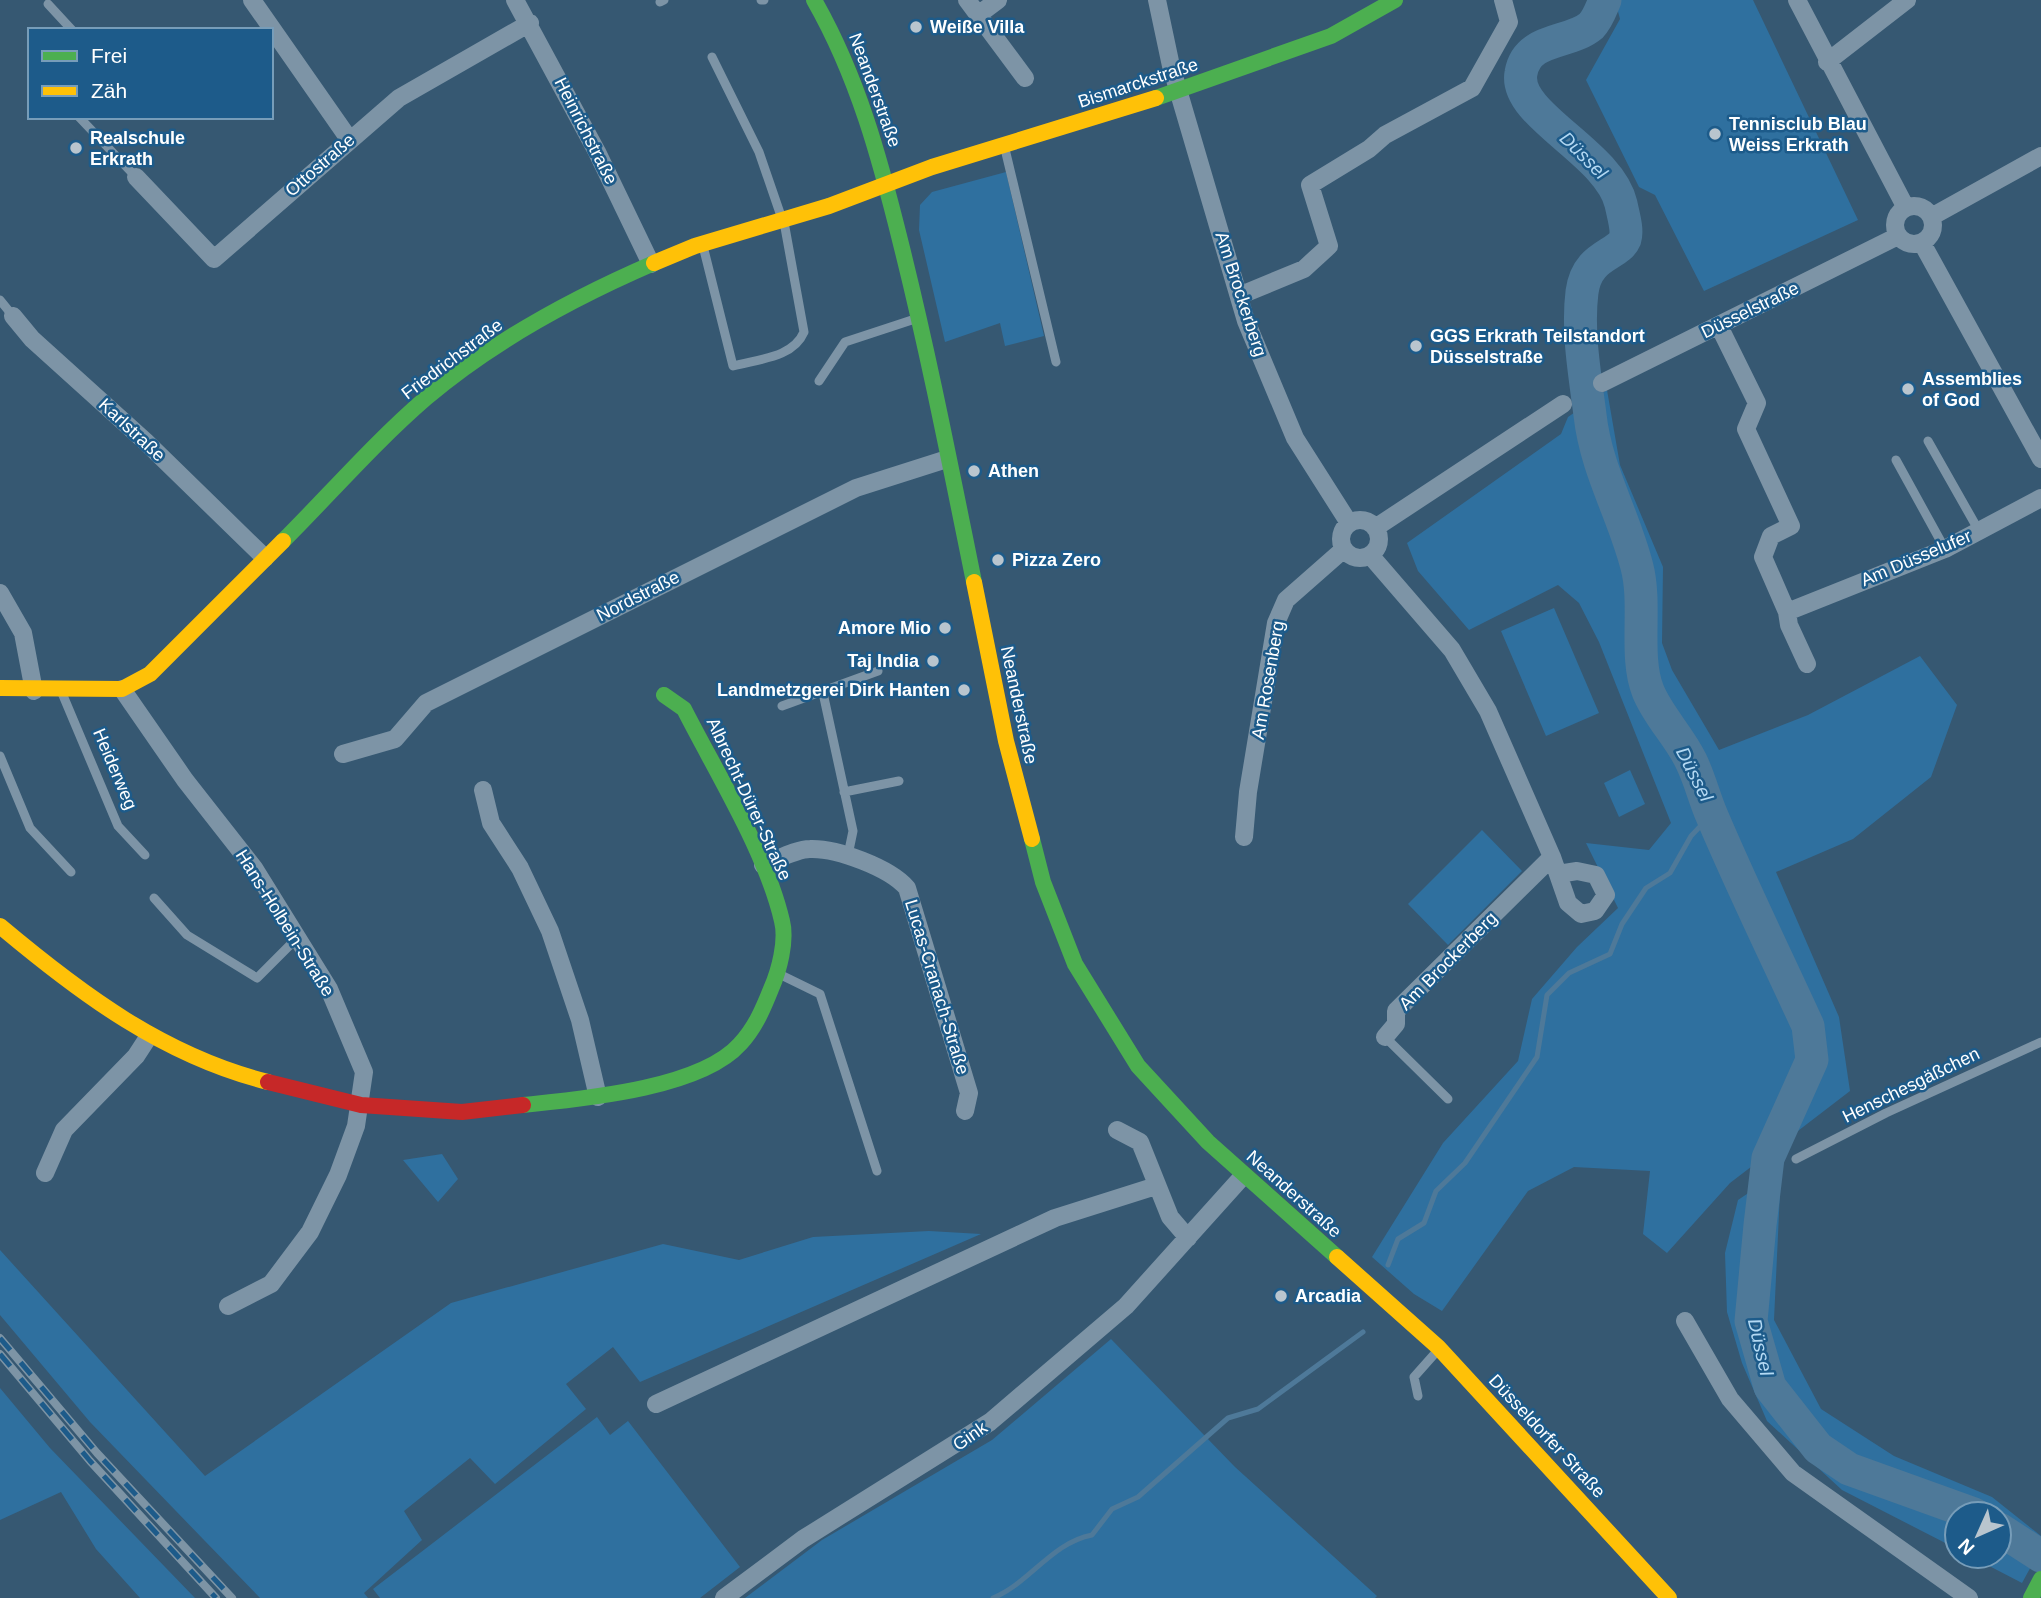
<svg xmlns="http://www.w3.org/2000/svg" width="2041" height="1598" font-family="Helvetica,sans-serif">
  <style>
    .green { fill: #2f709f }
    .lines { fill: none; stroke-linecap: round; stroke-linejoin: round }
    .stream { stroke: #4e7999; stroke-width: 5 }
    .river { stroke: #4e7999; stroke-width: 33 }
    .lane { stroke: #7d94a6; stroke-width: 9 }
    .street { stroke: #7d94a6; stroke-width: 18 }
    .fast { stroke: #4caf50; stroke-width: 16 }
    .slow { stroke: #ffc107; stroke-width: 16 }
    .jam { stroke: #c62828; stroke-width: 16 }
    .rail-casing { stroke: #7d94a5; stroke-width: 8 }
    .rail { stroke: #1d5b8a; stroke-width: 5; stroke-dasharray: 16; stroke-linecap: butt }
    .poi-dot { fill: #b9c5ce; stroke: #1d5b8a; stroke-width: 2.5 }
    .labels { text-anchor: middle; stroke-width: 5; stroke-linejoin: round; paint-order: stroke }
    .poi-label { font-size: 18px; font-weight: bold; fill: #fff; stroke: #1d5b8a; text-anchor: start }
    .street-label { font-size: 18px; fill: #fff; stroke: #1d5b8a }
    .water-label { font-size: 19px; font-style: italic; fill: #b4d9f3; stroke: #1d5b8a }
  </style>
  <rect width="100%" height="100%" fill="#365872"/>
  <path class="green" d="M1615,0H1753L1858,220L1704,291L1655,195L1639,187L1586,80L1620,19Z
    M1006,172L1044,336L1005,346L1000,323L945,342L919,230L920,205L932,192Z
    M1607,390L1620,465L1663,567L1662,643L1672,670L1719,750L1808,715L1920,656L1957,705L1931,777L1853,839L1776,872L1839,1017L1850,1091L1730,1183L1667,1253L1643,1234L1650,1171L1574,1167L1528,1191L1442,1311L1414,1294L1372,1257L1443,1143L1518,1061L1532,999L1577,947L1618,908L1586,843L1649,850L1671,823L1599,642L1579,603L1558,585L1469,630L1418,571L1407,543L1561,434L1568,417Z
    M1554,608L1599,713L1546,736L1501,631Z
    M1630,770L1645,804L1619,817L1604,783Z
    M1482,830L1522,871L1448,945L1408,904Z
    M442,1154L458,1179L438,1202L403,1160Z
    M1781,1171L1774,1320L1821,1409L1894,1456L1992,1497L2041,1536V1548L2022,1583L1970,1556H1999V1514H1957V1549L1842,1490L1767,1421L1742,1363L1727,1312L1725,1253L1738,1200Z
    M929,1231L981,1234L640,1382L613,1347L566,1384L586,1409L495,1484L470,1458L404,1511L422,1540L364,1593L368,1598H260L90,1422L0,1315V1250L205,1476L451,1303L663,1244L739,1260L813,1237Z
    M1111,1339L1235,1467L1377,1596L1375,1598H745L822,1540L992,1440Z
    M0,1388L50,1448L195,1598H140L96,1549L61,1492L0,1520Z
    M597,1417L610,1435L628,1421L740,1567L700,1598H380L373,1589Z"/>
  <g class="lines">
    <path class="stream" d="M1388,1265L1398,1239L1424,1223L1436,1191L1465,1163L1537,1057L1547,995L1569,973L1610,954L1622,924L1646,888L1670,873L1691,836L1711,815
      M993,1598C1030,1583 1051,1543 1092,1535L1112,1509L1138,1497L1228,1418L1258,1409L1363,1332"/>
    <path class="river" d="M1605,0C1601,9 1598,19 1591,26C1570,44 1527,37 1521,73C1513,115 1609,152 1621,204C1623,214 1628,230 1625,239C1618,256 1587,254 1582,292C1577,332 1585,375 1590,415C1596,470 1624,515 1637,567C1647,605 1634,656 1648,691C1658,716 1679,736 1691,761C1700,779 1704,798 1712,816C1742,887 1776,956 1808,1026L1812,1060L1768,1158L1760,1225L1751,1321L1770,1387L1818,1448L1849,1469L1974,1514
      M1999,1529L2041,1556"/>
    <path class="lane" d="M761,0H764
      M660,2L664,0
      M48,4L72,30
      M712,57L759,152L781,216
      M79,117L136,177
      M1005,149L1056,362
      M703,246L733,366C758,359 793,358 804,332L784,222
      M0,300L13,316
      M819,381L845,342L918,318
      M1928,441L1979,531
      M1896,460L1945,549
      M62,693L118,826L145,855
      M823,693L853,831L848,855
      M782,706L878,671
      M0,756L30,828L71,872
      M844,792L899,781
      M154,898L187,935L257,978L298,937
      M779,974L820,994L877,1171
      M1385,1037L1448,1099
      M1796,1159L1886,1113L2041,1042
      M1418,1396L1414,1377L1438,1350"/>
    <path class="street" d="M252,0L349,139
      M515,0L597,152L651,264
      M967,0L1025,78
      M1157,0L1171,66L1246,321L1295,438L1349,523
      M1797,0L1906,208
      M978,15L998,0
      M1827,62L1907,0
      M136,177L214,259L399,98L530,23
      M1895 225a19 19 0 1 1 38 0a19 19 0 1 1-38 0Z
      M1931,217L2041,156
      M1922,243L2041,459
      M1241,295L1304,269L1329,246L1310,185L1369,149L1385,135L1472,88L1509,22L1503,0
      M13,316L32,339L146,442L265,558
      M1719,326L1757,403L1746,429L1791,526L1771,536L1763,557L1787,612L1945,549L2041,498
      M1602,383L1898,236
      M1341 539a19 19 0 1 1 38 0a19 19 0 1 1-38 0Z
      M1375,528L1563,404
      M1370,555L1452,650L1488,711L1552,857L1568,903L1581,914L1595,911L1606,895L1596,875L1577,871L1558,874
      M0,593L23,633L34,691
      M1787,612L1789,625L1807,664
      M122,689L185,780L254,868L329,989L364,1072L356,1126L338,1175L310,1232L271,1284L228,1306
      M343,754L395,739L426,703L856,488L947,459
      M483,790L491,823L520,868L550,931L580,1020L598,1097
      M1244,837L1248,792L1276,623L1286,600L1344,549
      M763,865C777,860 796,849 810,849C837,848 890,868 907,888L969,1093L965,1111
      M1385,1037L1396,1024V1011L1552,857
      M1117,1130L1140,1142L1170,1217L1188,1238
      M45,1173L64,1130L136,1056L149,1036
      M1685,1321L1730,1399L1793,1473L1969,1598
      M656,1404L1055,1218L1156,1186
      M724,1598L803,1539L990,1422L1126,1306L1243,1176"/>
    <path class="fast" d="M814,0C858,77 880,159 901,244C929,356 951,469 974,582
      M1156,98L1331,36L1395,0
      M283,541C330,494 375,442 426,398C493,341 573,298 654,263
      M1032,839L1043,882L1075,964L1138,1066L1208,1142L1337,1257
      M523,1105C581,1099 700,1089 740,1044C755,1028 763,1009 771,989C779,971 787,941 782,921C766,852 717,774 684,709L664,695
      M2031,1598L2041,1579"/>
    <path class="slow" d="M654,263L695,246L829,206L932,167L1156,98
      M974,582L1006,741L1032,839
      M0,688L122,689L150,674L283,541
      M0,926C81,994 164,1056 268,1082
      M1337,1257L1438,1347L1669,1598"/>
    <path class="jam" d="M268,1082L361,1105L462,1112L523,1105"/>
    <defs>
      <path id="rail" d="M0,1338L97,1453L232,1598
        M0,1354L90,1461L216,1598"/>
    </defs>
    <use href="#rail" class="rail-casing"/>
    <use href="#rail" class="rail"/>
  </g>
  <g class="poi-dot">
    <circle cx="916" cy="27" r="7"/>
    <circle cx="1715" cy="134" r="7"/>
    <circle cx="76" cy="148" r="7"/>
    <circle cx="1416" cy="346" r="7"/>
    <circle cx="1908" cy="389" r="7"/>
    <circle cx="974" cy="471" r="7"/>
    <circle cx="998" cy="560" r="7"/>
    <circle cx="945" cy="628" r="7"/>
    <circle cx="933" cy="661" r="7"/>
    <circle cx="964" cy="690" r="7"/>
    <circle cx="1281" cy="1296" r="7"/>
  </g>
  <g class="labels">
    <g class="poi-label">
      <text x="930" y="33">Weiße Villa</text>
      <text x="1729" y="130">Tennisclub Blau<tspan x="1729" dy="21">Weiss Erkrath</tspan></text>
      <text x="90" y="144">Realschule<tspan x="90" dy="21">Erkrath</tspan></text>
      <text x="1430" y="342">GGS Erkrath Teilstandort<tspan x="1430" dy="21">Düsselstraße</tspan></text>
      <text x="1922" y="385">Assemblies<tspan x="1922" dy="21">of God</tspan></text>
      <text x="988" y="477">Athen</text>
      <text x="1012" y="566">Pizza Zero</text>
      <text x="931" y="634" text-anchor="end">Amore Mio</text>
      <text x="919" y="667" text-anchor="end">Taj India</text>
      <text x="950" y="696" text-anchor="end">Landmetzgerei Dirk Hanten</text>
      <text x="1295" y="1302">Arcadia</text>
    </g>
    <g class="street-label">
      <text transform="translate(1138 83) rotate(-18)" y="6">Bismarckstraße</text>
      <text transform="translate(875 90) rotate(70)" y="6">Neanderstraße</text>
      <text transform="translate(586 131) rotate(63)" y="6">Heinrichstraße</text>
      <text transform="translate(320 165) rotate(-41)" y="6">Ottostraße</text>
      <text transform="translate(1241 294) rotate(72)" y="6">Am Brockerberg</text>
      <text transform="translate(1750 310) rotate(-26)" y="6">Düsselstraße</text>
      <text transform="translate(452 359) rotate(-37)" y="6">Friedrichstraße</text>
      <text transform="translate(132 430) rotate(43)" y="6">Karlstraße</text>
      <text transform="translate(1916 558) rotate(-23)" y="6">Am Düsselufer</text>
      <text transform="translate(638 596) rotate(-27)" y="6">Nordstraße</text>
      <text transform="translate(1268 680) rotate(-80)" y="6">Am Rosenberg</text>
      <text transform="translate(1019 705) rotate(78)" y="6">Neanderstraße</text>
      <text transform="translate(115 769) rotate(67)" y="6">Heiderweg</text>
      <text transform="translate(749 799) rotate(65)" y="6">Albrecht-Dürer-Straße</text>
      <text transform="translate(285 923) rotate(58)" y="6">Hans-Holbein-Straße</text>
      <text transform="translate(1448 961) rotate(-45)" y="6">Am Brockerberg</text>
      <text transform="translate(937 987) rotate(73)" y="6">Lucas-Cranach-Straße</text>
      <text transform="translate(1911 1085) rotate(-26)" y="6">Henschesgäßchen</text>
      <text transform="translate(1294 1194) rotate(42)" y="6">Neanderstraße</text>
      <text transform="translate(970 1436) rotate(-35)" y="6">Gink</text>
      <text transform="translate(1547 1436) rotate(47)" y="6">Düsseldorfer Straße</text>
    </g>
    <g class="water-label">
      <text transform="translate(1584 155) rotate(45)" y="7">Düssel</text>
      <text transform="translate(1695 774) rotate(63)" y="7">Düssel</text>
      <text transform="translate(1761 1347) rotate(77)" y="7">Düssel</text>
    </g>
  </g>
  <rect x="28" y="28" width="245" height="91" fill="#1d5b8a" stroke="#779db9" stroke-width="2"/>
  <rect x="42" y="51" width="35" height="10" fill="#4caf50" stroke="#779db9" stroke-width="2"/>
  <text x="91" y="63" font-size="21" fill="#ffffff">Frei</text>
  <rect x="42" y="86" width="35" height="10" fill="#ffc107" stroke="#779db9" stroke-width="2"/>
  <text x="91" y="98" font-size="21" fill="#ffffff">Zäh</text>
  <g transform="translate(1978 1535) rotate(225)"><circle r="33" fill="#1d5b8a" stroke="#779db9" stroke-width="2"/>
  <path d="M0-5L12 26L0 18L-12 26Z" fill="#b9c5ce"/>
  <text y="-10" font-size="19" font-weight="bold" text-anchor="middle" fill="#ffffff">N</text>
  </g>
</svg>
